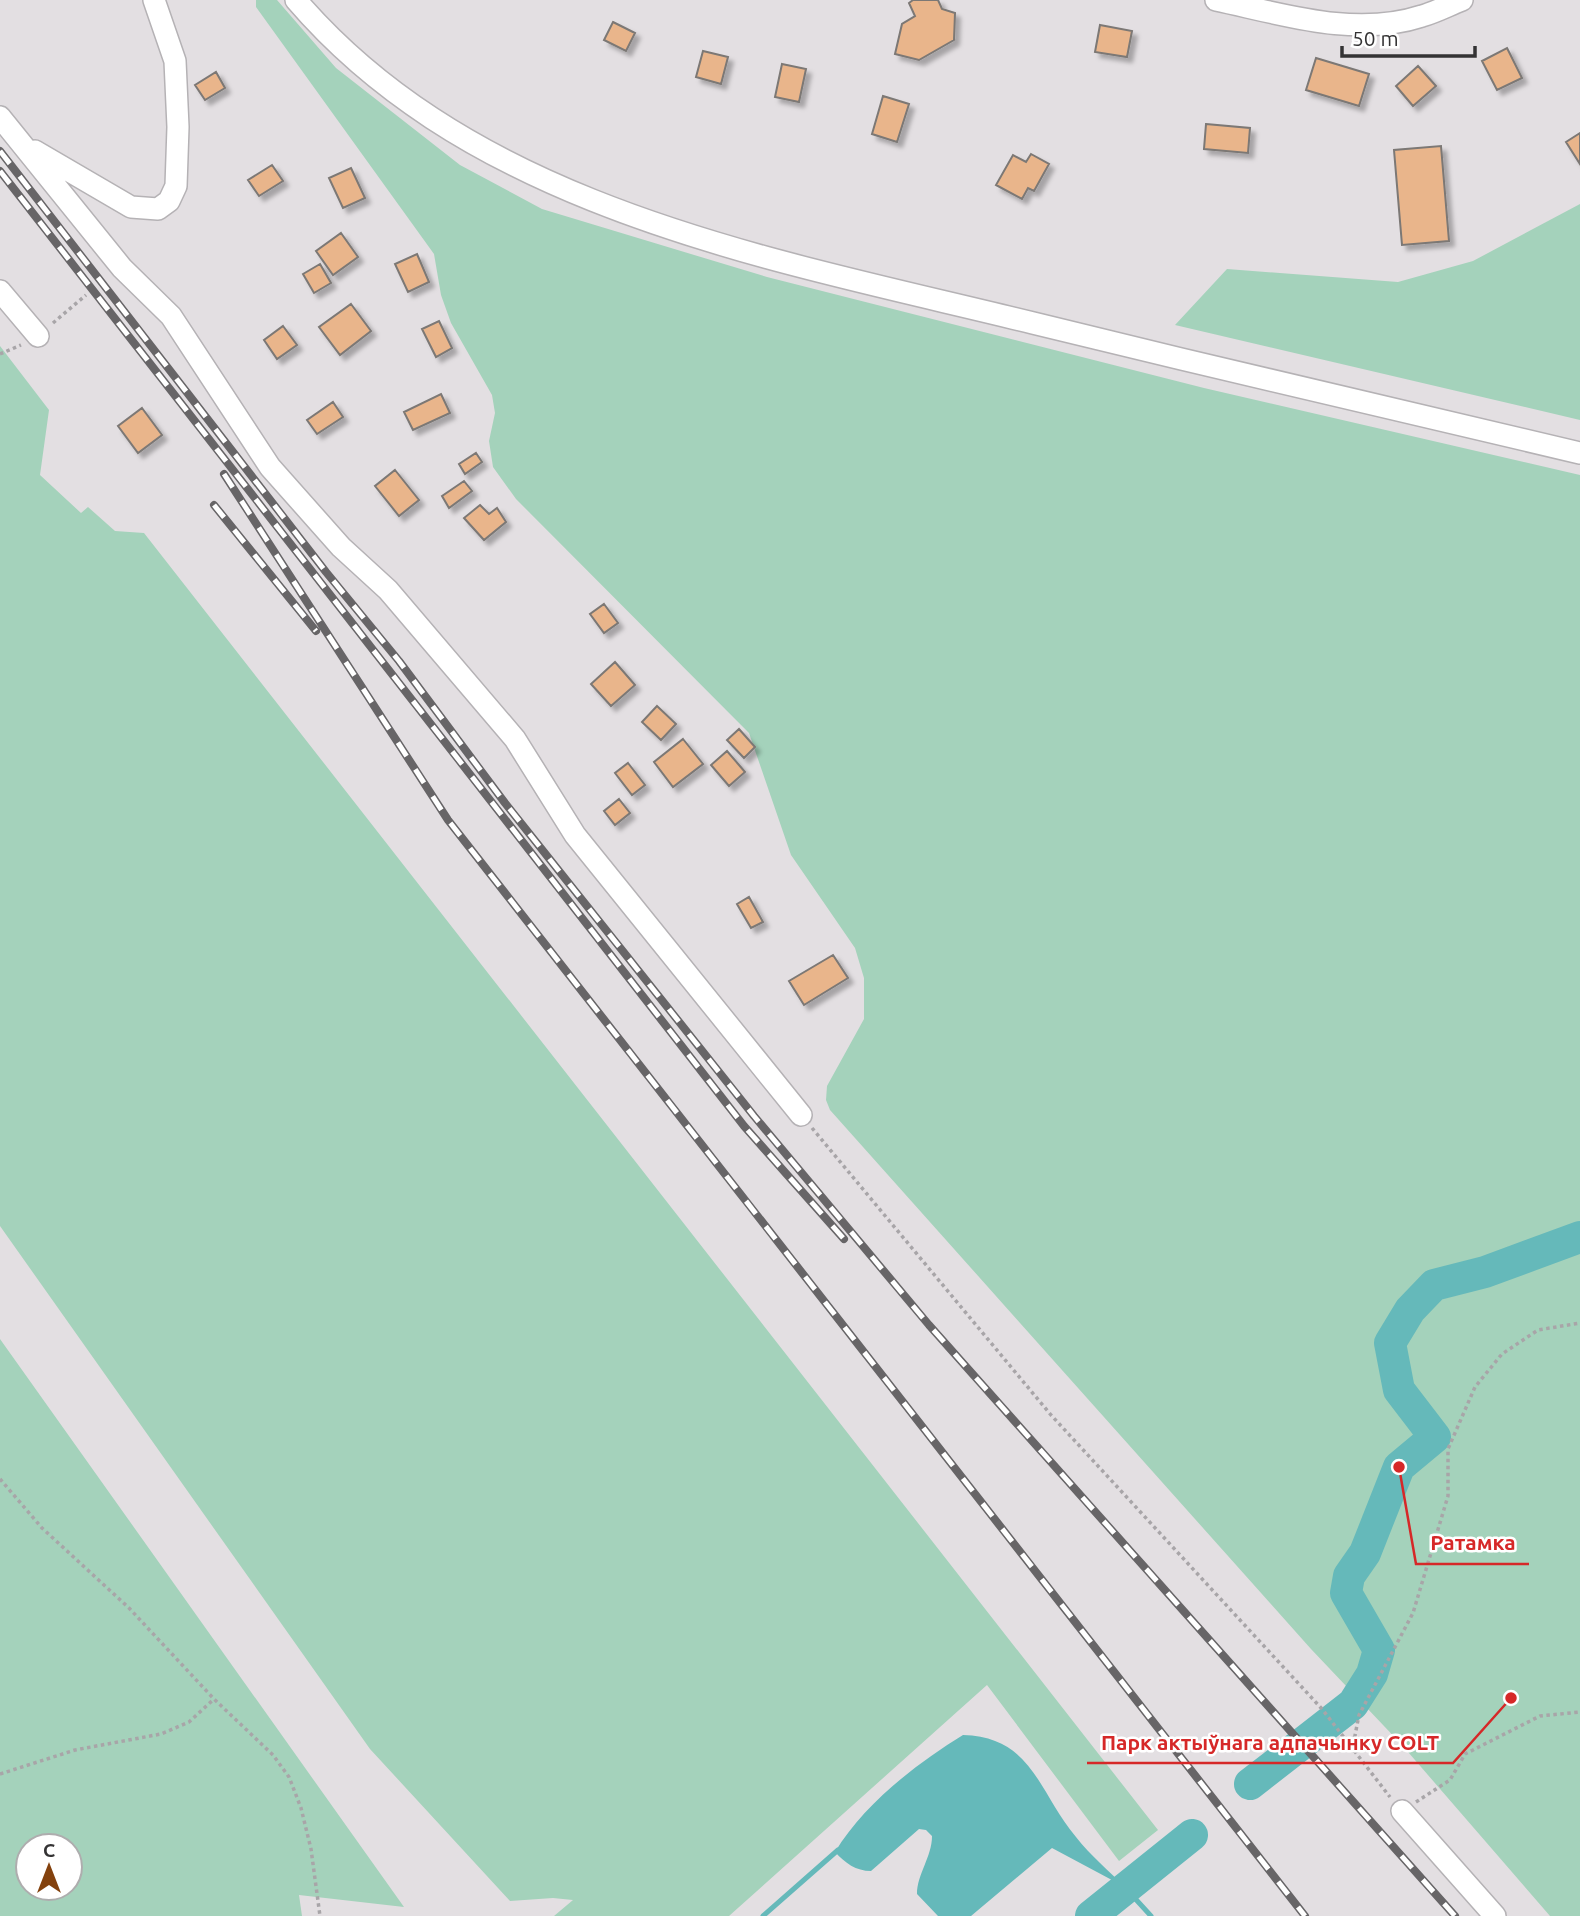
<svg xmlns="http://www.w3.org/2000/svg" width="1580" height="1916" font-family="Ubuntu,sans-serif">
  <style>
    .green { fill: #a4d2bb; fill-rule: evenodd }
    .water { fill: #65b9ba }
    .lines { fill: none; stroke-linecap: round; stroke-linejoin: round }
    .stream { stroke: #65b9ba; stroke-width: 5 }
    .river { stroke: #65b9ba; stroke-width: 32 }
    .building { fill: #e9b58b; stroke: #7c7875; stroke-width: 2; filter: url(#shadow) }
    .minor-casing { stroke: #b5b2b5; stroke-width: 24 }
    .path { stroke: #a8a5a8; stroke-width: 3.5; stroke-dasharray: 3.5 3.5; stroke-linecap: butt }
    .minor { stroke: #fff; stroke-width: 21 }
    .rail-casing { stroke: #676567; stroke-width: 8 }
    .rail { stroke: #fff; stroke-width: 5; stroke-dasharray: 16; stroke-linecap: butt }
    .leader { fill: none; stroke: #d62828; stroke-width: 2.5 }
    .callout-dot { fill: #d62828; stroke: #fff; stroke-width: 2.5 }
    .callout-label { font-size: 21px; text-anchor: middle; font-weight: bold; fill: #d62828; stroke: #fff; stroke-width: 5; stroke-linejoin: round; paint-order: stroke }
  </style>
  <defs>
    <filter id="shadow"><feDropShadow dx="5" dy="5" stdDeviation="2" flood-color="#0004"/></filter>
  </defs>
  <rect width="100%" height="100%" fill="#e3dfe2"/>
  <path class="green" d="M256,0H277L336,68L460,165L542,209L767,277L1204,388L1580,475V1916H1550L1402,1745L1311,1649L830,1110L826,1100L827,1086L864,1019V978L855,948L791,855L749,733L516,499L493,467L489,441L495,413L492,395L451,323L441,295L434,254L256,7Z
    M1580,204V420L1175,325L1227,269L1398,282L1473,261Z
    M0,346L49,410L40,475L81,513L88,507L115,531L144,533L1158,1830L1119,1861L987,1685L729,1916H554L573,1900L553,1898L510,1901L370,1749L0,1226Z
    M0,1339L404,1907L299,1895L302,1916H0ZM28,1846H70V1888H28Z"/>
  <path class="water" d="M963,1735C1033,1737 1038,1792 1076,1837C1090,1855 1109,1871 1125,1887L1052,1848L971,1916H938L917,1894C917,1874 932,1857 932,1836L926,1830L919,1829L871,1871C856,1871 845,1863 835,1852C864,1804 916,1764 963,1735Z"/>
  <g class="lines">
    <path class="stream" d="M1120,1882L1151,1916
      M763,1916L838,1850"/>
    <path class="river" d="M1250,1784L1353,1704L1372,1674L1379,1650L1346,1593L1349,1576L1365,1553L1399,1467L1435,1437L1399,1390L1390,1343L1410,1310L1434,1285L1485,1272L1580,1237
      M1091,1916L1192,1835"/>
  </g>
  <path class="building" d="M913,0H938L942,9L955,13L954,40L919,60L895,54L902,24L915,16L909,3Z
    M613,22L635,33L626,51L604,40Z
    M1100,25L1132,31L1127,57L1095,52Z
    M1507,48L1522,78L1497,90L1482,61Z
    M703,51L728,57L721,84L696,77Z
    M1316,58L1369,74L1359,106L1306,90Z
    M782,64L806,69L799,102L775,97Z
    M1418,66L1436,86L1413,106L1396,86Z
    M216,72L225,88L205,100L195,85Z
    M883,96L909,104L897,142L872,134Z
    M1206,124L1250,128L1248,153L1204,149Z
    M1580,133V164L1566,142Z
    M1441,146L1449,241L1402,245L1394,150Z
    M1031,154L1049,164L1034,191L1028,188L1022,199L996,185L1013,155L1026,162Z
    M272,165L283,181L259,196L248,180Z
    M351,168L365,198L343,208L329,178Z
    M341,233L358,257L333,275L316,251Z
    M417,254L429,282L408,292L395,264Z
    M320,264L331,283L314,293L303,274Z
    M351,304L371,331L340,355L319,327Z
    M439,321L452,348L436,357L422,329Z
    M283,326L297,345L277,359L264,340Z
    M441,394L450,413L413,430L404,412Z
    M333,402L343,417L317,434L307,420Z
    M142,408L162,435L138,453L118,426Z
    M476,453L482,462L465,474L459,464Z
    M395,470L419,500L399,516L375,486Z
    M464,481L472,491L449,508L442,496Z
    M480,505L489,514L497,508L506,522L484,540L464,518Z
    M604,604L618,623L604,633L590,614Z
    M615,662L635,685L611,706L591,684Z
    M657,706L676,724L661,740L642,722Z
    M739,729L755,747L744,758L727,740Z
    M683,739L703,764L673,787L654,762Z
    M727,751L745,772L729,786L711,765Z
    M628,763L645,785L632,795L615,773Z
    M619,799L630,813L615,825L604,811Z
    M749,897L763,922L751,928L737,904Z
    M833,955L848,978L804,1005L789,981Z"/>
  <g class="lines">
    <defs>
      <path id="minor" d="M296,0C477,211 778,260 1033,323C1215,368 1398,410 1580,453
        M1216,0C1282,14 1355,38 1422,16C1436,12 1449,5 1462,0
        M0,117L122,268L171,316L270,467L341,547L388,590L515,739L575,835L801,1115
        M35,151L131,207L158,209L169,201L176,186L178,127L175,61L154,0
        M0,291L38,336
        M1402,1811L1495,1916"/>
    </defs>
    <use href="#minor" class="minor-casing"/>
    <path class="path" d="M53,323L86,295
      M0,354L21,345
      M812,1128L1051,1415L1322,1709L1390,1797
      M0,1479L42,1528L129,1608L214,1699L273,1755L289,1777L301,1808L311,1849L320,1916
      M1352,1751L1359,1715L1413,1613L1448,1496V1449L1475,1387L1502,1354L1538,1330L1580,1323
      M0,1774L75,1750L161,1734L189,1722L214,1699
      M1416,1802L1450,1780L1465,1754L1540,1716L1580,1712"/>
    <use href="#minor" class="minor"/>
    <defs>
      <path id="rail" d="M0,151L326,572L399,661L505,803L754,1116L929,1325L1455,1916
        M0,171L744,1126L844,1239
        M224,474L448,820L1305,1916
        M214,505L316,631"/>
    </defs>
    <use href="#rail" class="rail-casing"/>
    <use href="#rail" class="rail"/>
  </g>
  <path class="leader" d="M1399 1467L1416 1564H1529M1511 1698L1453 1763H1087"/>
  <g class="callout-dot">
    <circle cx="1399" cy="1467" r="7"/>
    <circle cx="1511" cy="1698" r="7"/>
  </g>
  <g class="callout-label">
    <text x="1473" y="1550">Ратамка</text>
    <text x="1270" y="1750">Парк актыўнага адпачынку COLT</text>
  </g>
  <g transform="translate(49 1867)"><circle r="33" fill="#ffffff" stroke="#aeadae" stroke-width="2"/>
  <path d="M0-5L12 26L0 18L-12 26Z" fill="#83410d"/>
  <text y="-10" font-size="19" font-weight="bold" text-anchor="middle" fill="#343334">С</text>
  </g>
  <path d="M1342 46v10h133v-10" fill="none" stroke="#343334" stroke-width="3.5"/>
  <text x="1352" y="46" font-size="21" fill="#343334" stroke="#ffffff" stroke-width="5" paint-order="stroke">50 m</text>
</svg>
